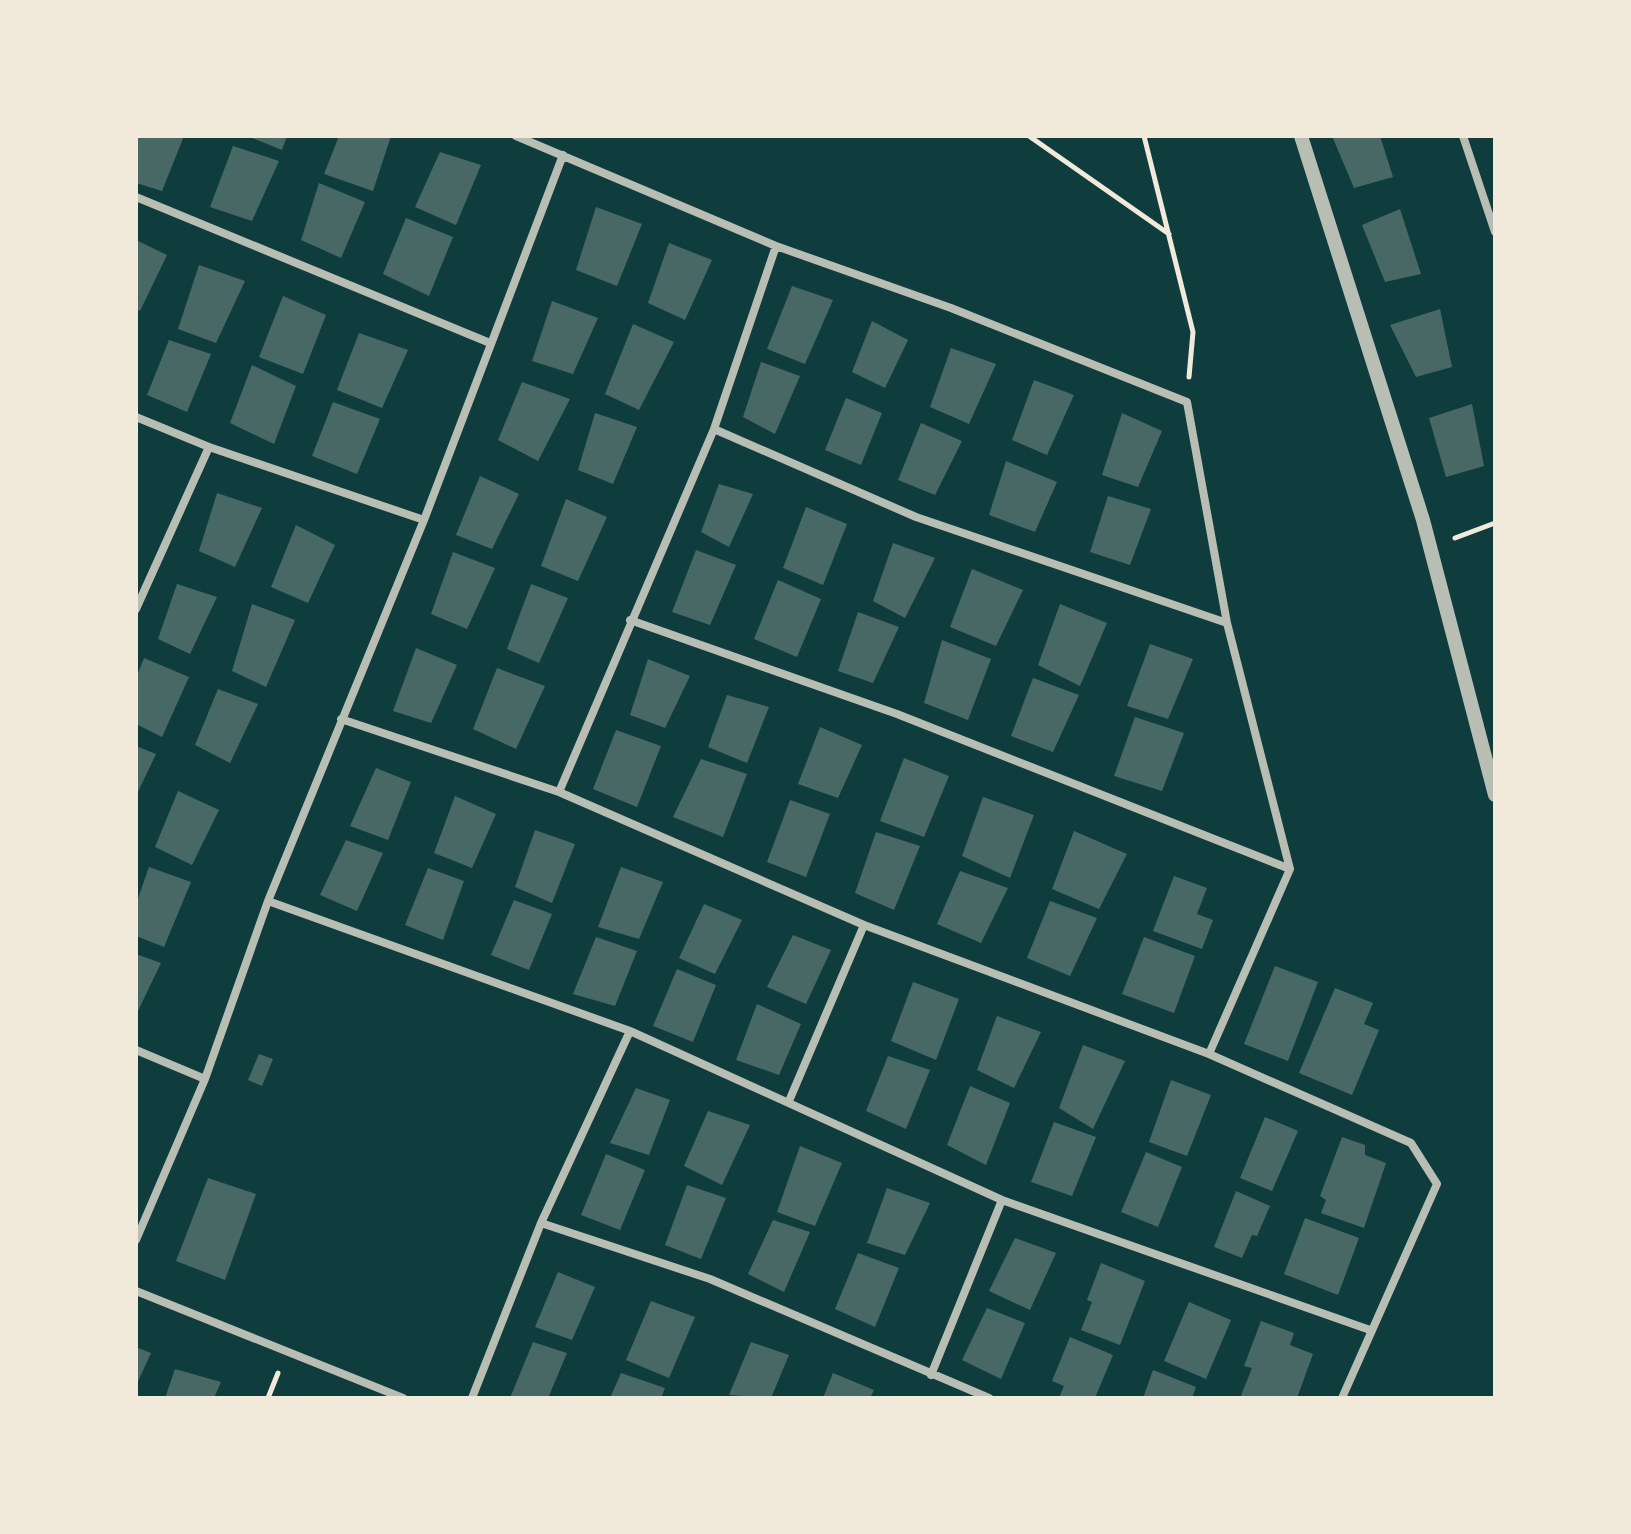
<svg xmlns="http://www.w3.org/2000/svg" width="1631" height="1534" font-family="Karla,sans-serif">
  <style>
    .building { fill: #486865 }
    .lines { fill: none; stroke-linecap: round; stroke-linejoin: round }
    .path { stroke: #f1e9da; stroke-width: 5 }
    .minor { stroke: #b8beb3; stroke-width: 8 }
    .tertiary { stroke: #b8beb3; stroke-width: 14 }
  </style>
  <rect width="100%" height="100%" fill="#0f3d3e"/>
  <path class="building" d="M136,136H184L162,191L136,183Z
    M247,136H287L282,150Z
    M339,136H391L373,191L324,174Z
    M1332,136H1380L1393,177L1354,188Z
    M233,146L279,161L252,221L210,207Z
    M440,152L481,165L456,225L415,207Z
    M319,183L365,202L341,258L301,240Z
    M596,207L642,224L617,286L576,270Z
    M1400,209L1421,274L1385,282L1362,225Z
    M406,218L453,237L429,296L383,274Z
    M136,240L167,255L140,311L136,309Z
    M669,243L712,260L685,320L648,303Z
    M199,265L245,281L216,343L178,329Z
    M792,286L833,300L805,364L767,349Z
    M283,296L326,315L303,374L259,357Z
    M552,301L598,318L573,374L532,361Z
    M1440,309L1452,367L1416,377L1390,325Z
    M872,321L908,340L885,388L852,372Z
    M633,324L674,342L639,410L605,394Z
    M359,333L408,350L382,408L337,390Z
    M169,340L211,354L187,412L147,395Z
    M951,348L996,364L969,424L930,407Z
    M761,362L800,376L775,434L743,417Z
    M252,365L296,386L274,444L230,423Z
    M1034,380L1074,395L1047,455L1012,440Z
    M522,382L570,399L538,461L498,440Z
    M846,398L882,413L861,465L825,450Z
    M333,402L380,419L357,474L312,456Z
    M1472,404L1484,466L1446,477L1429,418Z
    M595,413L637,427L613,484L578,470Z
    M1122,413L1162,431L1138,487L1102,475Z
    M921,423L962,441L935,495L898,480Z
    M1006,461L1057,482L1035,532L989,515Z
    M480,476L519,494L492,549L456,535Z
    M719,484L753,494L729,547L701,532Z
    M217,493L262,508L235,567L199,551Z
    M1108,496L1151,509L1130,565L1090,552Z
    M566,499L607,517L578,581L541,566Z
    M806,507L847,524L823,585L783,568Z
    M296,525L335,545L308,603L271,587Z
    M893,543L935,558L905,618L873,601Z
    M696,550L736,565L710,625L672,612Z
    M453,552L495,568L467,629L431,614Z
    M972,569L1023,590L996,646L950,627Z
    M778,580L821,599L797,657L754,639Z
    M177,584L217,597L190,654L158,639Z
    M531,584L568,598L539,663L507,649Z
    M252,604L295,620L266,687L232,671Z
    M1060,604L1107,623L1080,686L1038,665Z
    M858,612L899,627L873,683L838,671Z
    M942,640L991,659L968,720L924,703Z
    M1150,644L1193,659L1168,719L1127,706Z
    M416,648L457,665L431,723L393,711Z
    M144,658L189,677L162,737L136,724V678Z
    M648,659L690,676L665,728L630,715Z
    M497,668L545,686L516,749L473,729Z
    M1033,678L1079,695L1053,752L1011,736Z
    M218,689L258,704L230,763L195,745Z
    M727,695L769,707L747,763L708,747Z
    M1135,717L1184,733L1162,791L1114,776Z
    M820,727L862,745L838,798L798,784Z
    M616,730L661,746L637,807L593,789Z
    M136,746L156,754L136,796Z
    M904,758L949,776L924,837L880,821Z
    M701,759L747,774L723,837L673,817Z
    M376,768L411,782L388,840L350,826Z
    M178,791L219,810L192,865L155,847Z
    M455,796L496,814L472,868L434,853Z
    M983,797L1034,815L1010,878L962,856Z
    M790,800L830,814L806,877L767,862Z
    M535,830L575,844L552,903L515,887Z
    M1074,831L1127,854L1099,909L1052,889Z
    M876,832L920,846L894,910L855,893Z
    M346,840L383,853L357,911L320,895Z
    M149,867L191,882L164,947L136,936V904Z
    M621,867L663,882L639,939L598,927Z
    M428,868L464,881L443,940L405,925Z
    M960,871L1008,888L981,943L937,924Z
    M1174,876L1207,888L1197,914L1213,920L1202,949L1153,931Z
    M514,900L552,914L529,970L491,955Z
    M1050,901L1097,918L1070,976L1027,958Z
    M704,904L742,920L715,974L679,958Z
    M793,935L831,950L806,1004L767,987Z
    M596,937L637,951L615,1006L573,994Z
    M1144,937L1195,956L1174,1013L1122,994Z
    M136,954L161,963L136,1015Z
    M1275,966L1318,982L1288,1061L1244,1044Z
    M677,969L716,985L693,1042L653,1026Z
    M913,982L959,999L936,1060L891,1041Z
    M1335,988L1373,1003L1364,1024L1379,1030L1352,1095L1299,1073Z
    M757,1004L801,1024L779,1075L736,1060Z
    M997,1016L1041,1032L1014,1088L977,1070Z
    M1083,1045L1125,1061L1093,1129L1059,1108Z
    M259,1054L273,1059L262,1086L248,1080Z
    M888,1056L930,1070L906,1129L866,1111Z
    M1171,1080L1211,1095L1187,1156L1149,1142Z
    M970,1086L1010,1103L986,1165L947,1145Z
    M636,1088L670,1100L649,1155L610,1143Z
    M708,1111L750,1125L722,1185L684,1166Z
    M1265,1117L1298,1131L1272,1191L1240,1178Z
    M1054,1122L1096,1137L1072,1196L1031,1182Z
    M1342,1137L1365,1145V1155L1386,1163L1364,1228L1321,1213L1326,1200L1320,1196Z
    M800,1146L842,1163L815,1226L777,1212Z
    M1146,1152L1182,1167L1158,1227L1121,1212Z
    M606,1154L645,1170L620,1230L581,1215Z
    M208,1178L256,1194L225,1280L176,1261Z
    M687,1185L726,1198L701,1259L665,1245Z
    M887,1188L930,1203L905,1255L867,1243Z
    M1236,1191L1270,1206L1257,1236L1252,1235L1242,1258L1214,1247Z
    M1305,1218L1359,1238L1338,1295L1284,1274Z
    M773,1220L810,1232L784,1292L748,1274Z
    M1015,1238L1056,1253L1030,1310L989,1291Z
    M858,1253L899,1268L875,1327L835,1309Z
    M1101,1263L1145,1281L1120,1345L1081,1330L1092,1302L1087,1300Z
    M558,1272L595,1287L572,1340L535,1327Z
    M651,1301L695,1317L669,1378L626,1360Z
    M1189,1302L1231,1320L1206,1379L1164,1361Z
    M987,1308L1025,1323L1001,1379L962,1360Z
    M1261,1321L1294,1333L1290,1345L1313,1354L1297,1398H1240L1252,1368L1244,1366Z
    M1070,1337L1113,1355L1095,1398H1059L1064,1386L1052,1381Z
    M533,1342L567,1353L548,1398H510Z
    M751,1342L789,1355L771,1398L729,1395Z
    M136,1347L151,1353L136,1386Z
    M175,1369L221,1382L214,1398H165Z
    M1153,1370L1196,1387L1192,1398H1143Z
    M621,1373L665,1388L661,1398H610Z
    M833,1373L874,1390L870,1398H823Z"/>
  <g class="lines">
    <path class="path" d="M1029,136L1169,234
      M1144,136L1193,332L1189,377
      M1455,538L1495,523
      M268,1398L278,1373"/>
    <path class="minor" d="M516,136L776,246L951,308L1187,402L1227,623L1290,869L1209,1054
      M1463,136L1495,232
      M136,197L490,343
      M136,417L209,447L424,520
      M714,429L916,517L1227,623
      M136,609L209,447
      M630,620L897,714L1290,869
      M341,719L559,792L864,925L1209,1054L1411,1143L1437,1184L1342,1398
      M559,792L714,429L776,246
      M268,901L630,1031L1002,1200L1370,1330
      M136,1050L205,1079
      M789,1101L864,925
      M541,1223L710,1279L989,1398
      M136,1240L205,1079L268,901L424,520L563,155
      M136,1291L403,1398
      M931,1375L1002,1200
      M472,1398L541,1223L630,1031"/>
    <path class="tertiary" d="M1301,136L1423,520L1495,795"/>
  </g>
  <rect width="1631" height="1534" fill="none" stroke="#f1e9da" stroke-width="276"/>
</svg>
